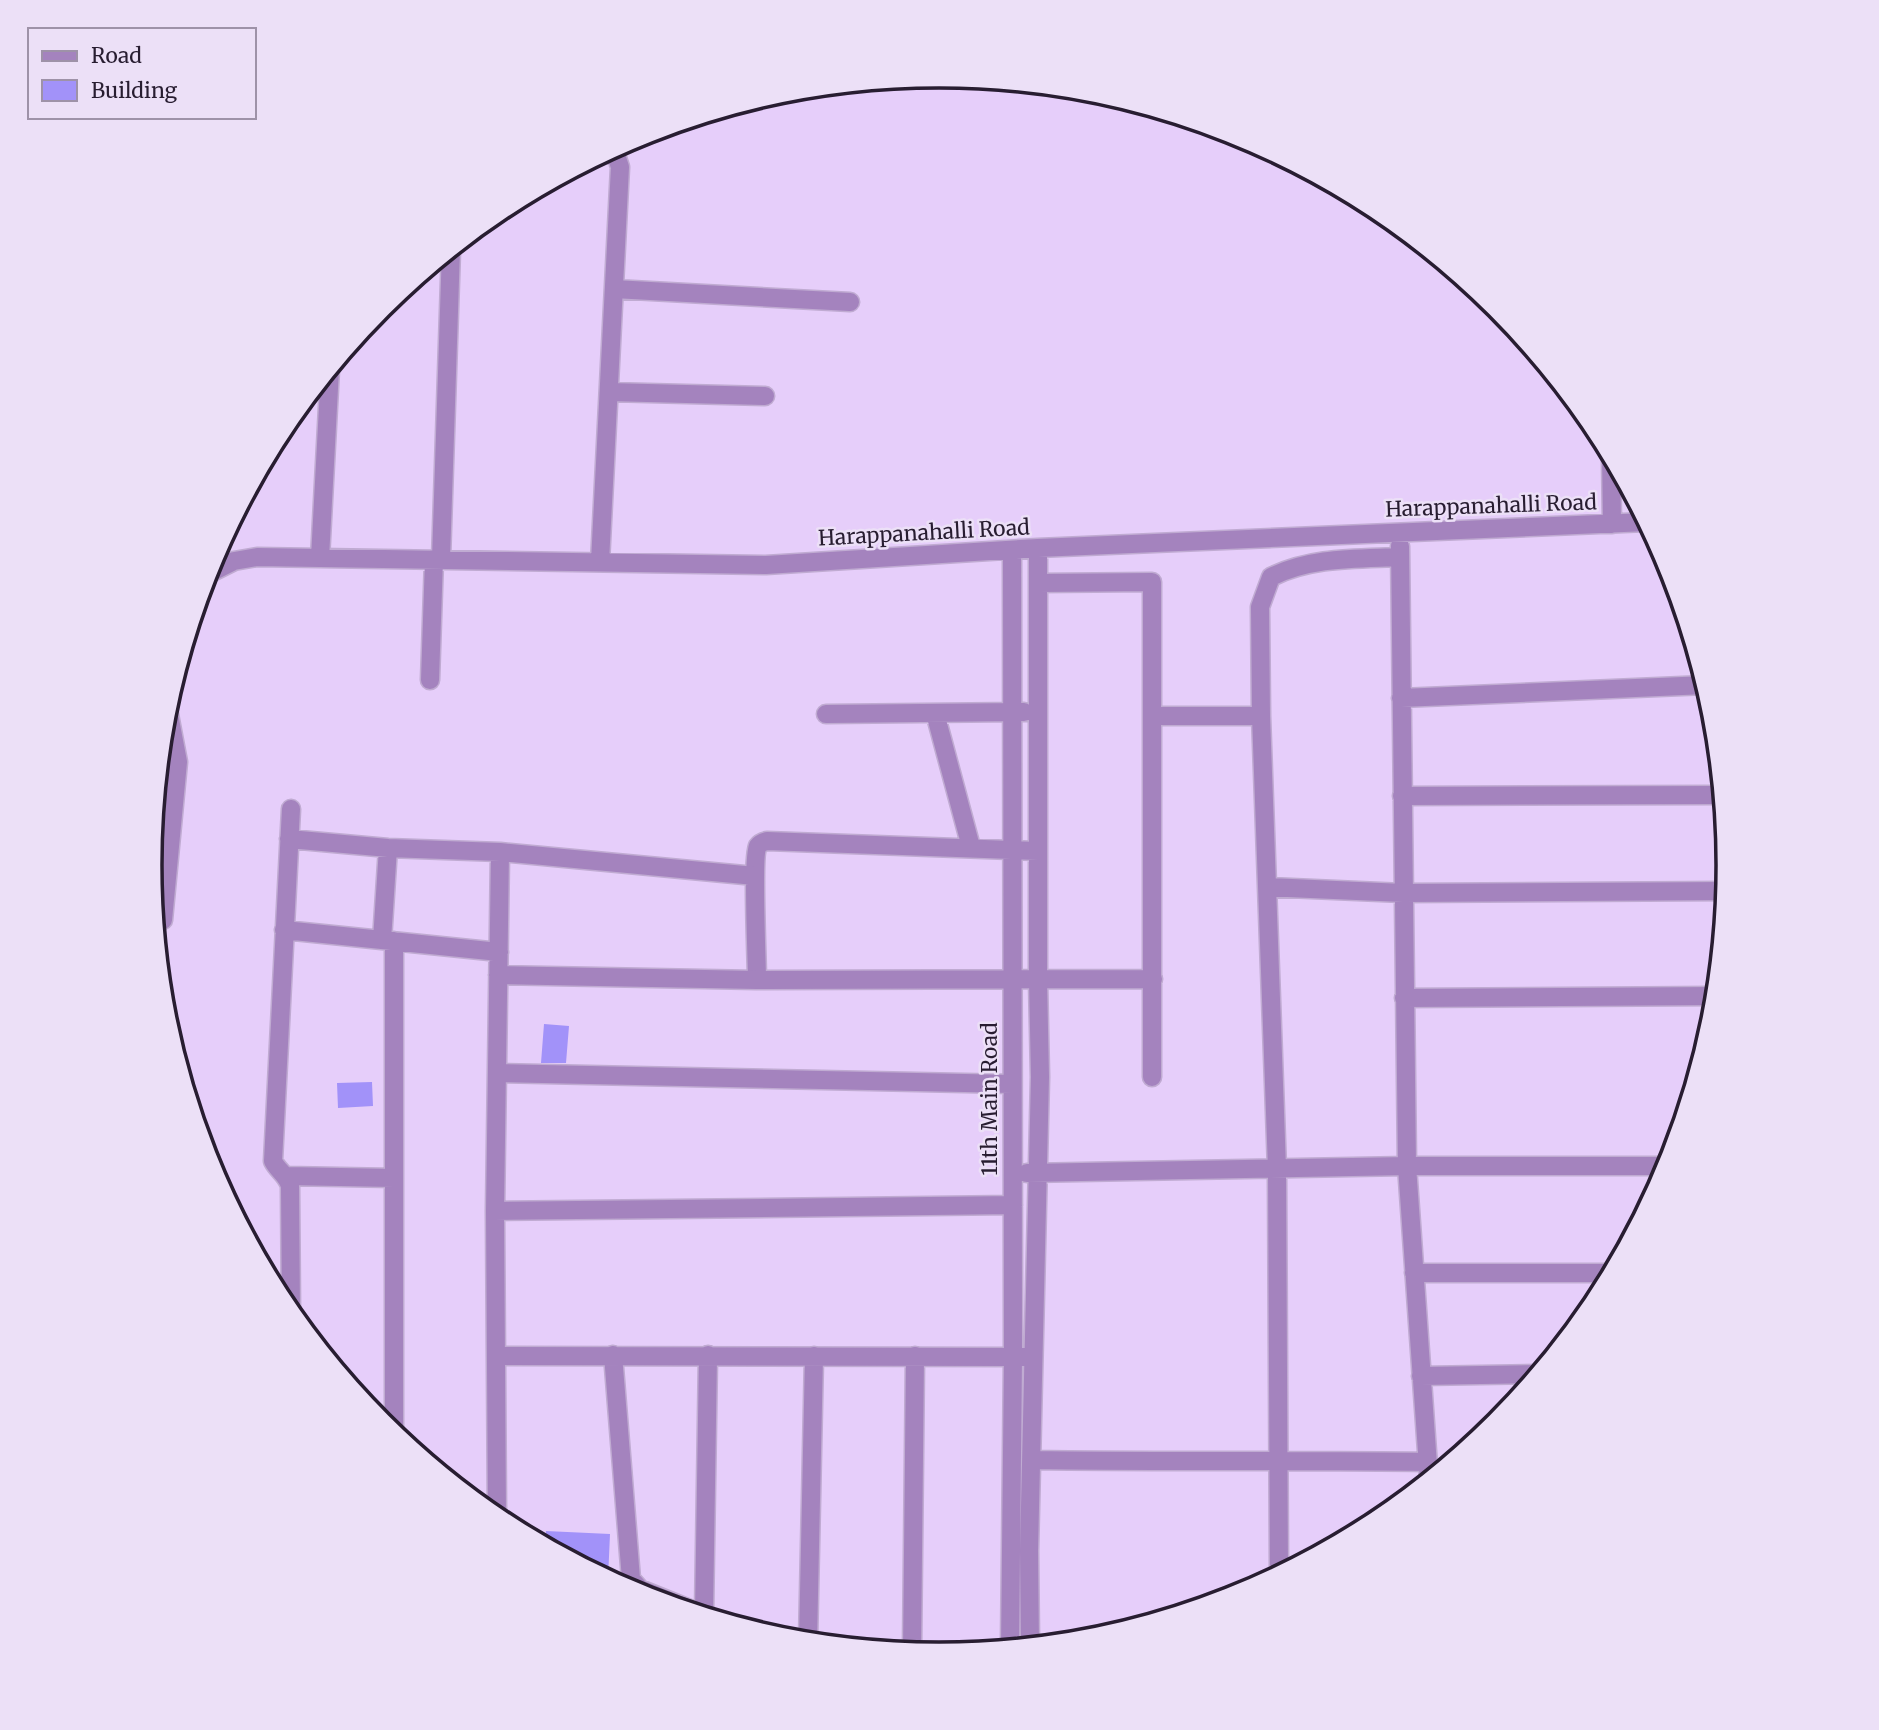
<svg xmlns="http://www.w3.org/2000/svg" width="1879" height="1730" font-family="Merriweather,serif">
  <style>
    .building { fill: #a292f9 }
    .lines { fill: none; stroke-linecap: round; stroke-linejoin: round }
    .minor-casing { stroke: #c0abd2; stroke-width: 21 }
    .minor { stroke: #a483be; stroke-width: 18 }
    .labels { text-anchor: middle; stroke-width: 5; stroke-linejoin: round; paint-order: stroke }
    .street-label { font-size: 21px; fill: #281d31; stroke: #ece0f7 }
    .rim { fill: none; stroke: #281d31; stroke-width: 3.5 }
  </style>
  <rect width="100%" height="100%" fill="#e6cefa"/>
  <path class="building" d="M544,1024L569,1026L566,1063H541Z
    M372,1082L373,1106L338,1108L337,1083Z
    M546,1531L610,1534L608,1579L545,1545Z"/>
  <g class="lines">
    <defs>
      <path id="minor" d="M614,289L850,302
        M609,392L765,396
        M1611,455L1612,524
        M1400,546L1407,1166L1429,1480
        M320,558L330,369
        M441,559L451,249
        M600,562L620,167L617,158L607,152
        M206,575L234,561L257,557L766,565L1038,548L1647,522
        M1038,583L1152,582V1077
        M430,680L434,559
        M1401,698L1706,685
        M935,713L971,847
        M826,714L1024,712
        M1153,716H1261
        M1402,796L1722,795
        M291,809L273,1161C278,1171 287,1175 290,1186L291,1314
        M289,839L388,848L500,852L755,876
        M1267,887L1403,893L1727,891
        M163,920L178,762L167,704
        M284,930L499,952
        M382,940L388,848
        M498,975L757,980L1153,979
        M757,980C757,961 752,856 758,846C760,843 763,842 767,841L1038,851
        M1404,998L1716,996
        M497,1073L1012,1084
        M1027,1173L1407,1166H1670
        M287,1176L394,1178
        M495,1211L1013,1205
        M1414,1273H1613
        M613,1355L631,1579L640,1589L707,1616
        M497,1356L1024,1357
        M1421,1376L1539,1374
        M394,1434V941
        M1032,1460C1164,1462 1296,1460 1428,1462
        M497,1518L495,1211L500,852
        M1279,1575L1277,1169L1261,716L1260,607L1271,577C1311,557 1356,559 1400,557
        M704,1614L708,1355
        M808,1642L814,1356
        M1030,1646L1029,1551L1040,1077L1038,980V548
        M1010,1648L1013,1357L1012,550
        M912,1652L915,1356"/>
    </defs>
    <use href="#minor" class="minor-casing"/>
    <use href="#minor" class="minor"/>
  </g>
  <g class="labels">
    <g class="street-label">
      <text transform="translate(1491 506) rotate(-2)" y="7">Harappanahalli Road</text>
      <text transform="translate(924 533) rotate(-3)" y="7">Harappanahalli Road</text>
      <text transform="translate(990 1099) rotate(-90)" y="7">11th Main Road</text>
    </g>
  </g>
  <path d="M0 0H1879V1730H0ZM162 865a777 777 0 1 1 1554 0a777 777 0 1 1-1554 0Z" fill="#ece0f7" fill-rule="evenodd"/>
  <path class="rim" d="M162 865a777 777 0 1 1 1554 0a777 777 0 1 1-1554 0Z"/>
  <rect x="28" y="28" width="228" height="91" fill="#ece0f7" stroke="#9e92a8" stroke-width="2"/>
  <rect x="42" y="51" width="35" height="10" fill="#a483be" stroke="#9e92a8" stroke-width="2"/>
  <text x="91" y="63" font-size="21" fill="#281d31">Road</text>
  <rect x="42" y="80" width="35" height="21" fill="#a292f9" stroke="#9e92a8" stroke-width="2"/>
  <text x="91" y="98" font-size="21" fill="#281d31">Building</text>
</svg>
